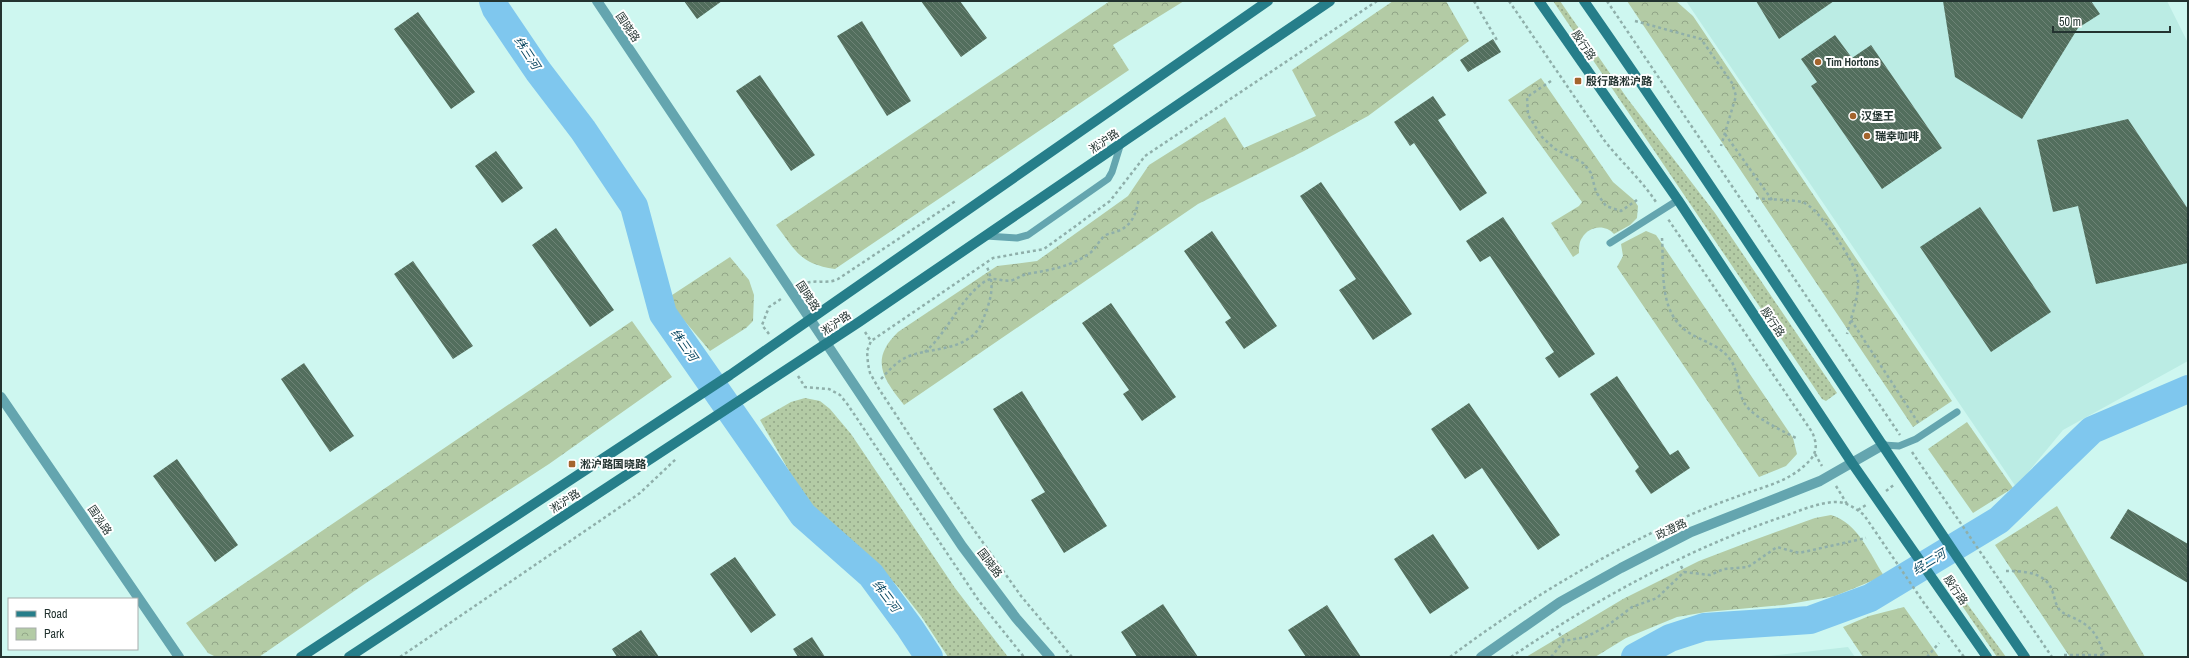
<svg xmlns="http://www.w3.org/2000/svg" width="2189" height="658" font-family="'Archivo Narrow','Noto Sans SC',sans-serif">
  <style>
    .built { fill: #bbece4 }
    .grass { fill: url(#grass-dots) }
    .park { fill: url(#park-crowns) }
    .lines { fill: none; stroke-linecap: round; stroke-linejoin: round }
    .river { stroke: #7fc7ee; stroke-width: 28 }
    .building { fill: url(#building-back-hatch) }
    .path { stroke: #8fafaa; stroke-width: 2.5; stroke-dasharray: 3 3; stroke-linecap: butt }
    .lane { stroke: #64a5af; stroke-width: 7 }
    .street { stroke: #64a5af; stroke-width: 10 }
    .secondary { stroke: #267e8a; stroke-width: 10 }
    .poi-dot { fill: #a4642d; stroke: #fff; stroke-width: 1.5 }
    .labels { text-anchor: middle; stroke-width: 4; stroke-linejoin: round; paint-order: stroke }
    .street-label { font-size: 11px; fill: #233330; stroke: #fff }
    .poi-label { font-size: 11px; font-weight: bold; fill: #233330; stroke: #fff; text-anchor: start }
    .water-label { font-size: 12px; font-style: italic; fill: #0d4963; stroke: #fff }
  </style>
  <defs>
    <pattern id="grass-dots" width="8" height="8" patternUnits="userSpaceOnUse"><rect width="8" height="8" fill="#b3cba5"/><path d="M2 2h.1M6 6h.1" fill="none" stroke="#91a587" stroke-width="1.8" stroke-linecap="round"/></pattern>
    <pattern id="park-crowns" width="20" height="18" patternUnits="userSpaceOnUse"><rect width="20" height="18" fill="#b3cba5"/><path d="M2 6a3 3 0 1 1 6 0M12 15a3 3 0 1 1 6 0" fill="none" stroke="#91a587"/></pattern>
    <pattern id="building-back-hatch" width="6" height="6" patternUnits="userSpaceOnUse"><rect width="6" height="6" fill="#526e5d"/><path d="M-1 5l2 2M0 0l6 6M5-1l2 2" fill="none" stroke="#6d8376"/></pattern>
  </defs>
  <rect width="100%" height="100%" fill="#cef7f0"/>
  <path class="built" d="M1686,1H2167L2188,43V361L2063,430L2016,487Z
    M1848,647L1855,657H1760Z"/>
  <path class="grass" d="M1553,1H1560L1627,98L1715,213L1837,393L1826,401L1822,399Z
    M805,398L820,401L830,409L851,434L955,588L1008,657H948L921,616L899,588L870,558L809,506L760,420L791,402Z
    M1952,583L2006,657H1997L1948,585Z"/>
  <path class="park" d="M1110,1H1184L1113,45L1129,70L835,269C800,264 796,251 776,225Z
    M1393,1H1446L1469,41L1368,116L1304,151L1198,204L904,405C882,378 870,359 898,332L997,266L1037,261L1128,196L1149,165L1225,117L1244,148L1316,116L1292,70Z
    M1627,1H1676L1693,16L1952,401L1913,427Z
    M1541,78L1613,182L1634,200L1638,206L1637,218L1630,225L1614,234C1605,224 1589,226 1582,238C1579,242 1579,248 1579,253L1573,257L1551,223L1579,206L1582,202L1508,100Z
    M1646,231L1656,235L1793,438L1797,454L1786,466L1759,477L1617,267L1623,256L1621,244Z
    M730,257L749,280L754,295L753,321L746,328L710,351L666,299Z
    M632,321L672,377L549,464L366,583L259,657H216L208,653L186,623Z
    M1967,422L2013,488L1973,513L1928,449Z
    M2057,506L2145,657H2070L1995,545Z
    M1831,515C1858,523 1870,554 1884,576L1835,596L1784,605L1706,612L1677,617L1626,638L1595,657H1526L1623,599L1699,561L1754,540L1815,518Z
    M1904,607L1939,657H1863L1843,627L1869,616Z"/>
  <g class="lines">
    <path class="river" d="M493,1L496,9L538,71L583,130L634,206L663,314L803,515L871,575L910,628L929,657
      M1635,657L1670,638L1704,627L1810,620L1870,598L1999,520L2092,430L2188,389"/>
  </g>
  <path class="building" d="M684,1H722L697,19Z
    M921,1H960L987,38L961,57Z
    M1756,1H1834L1779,39Z
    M1943,1H2091L2100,14L2078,28L2022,119L1955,77Z
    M418,12L475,92L451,109L394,29Z
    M862,21L911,101L887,116L837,36Z
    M1835,35L1852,58L1871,45L1942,148L1882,189L1811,86L1817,82L1801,59Z
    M1493,39L1501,52L1468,72L1460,60Z
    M760,75L815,155L791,171L736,91Z
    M1433,96L1446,115L1438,120L1487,193L1460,211L1414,143L1410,146L1394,122Z
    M2128,119L2188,209V263L2096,284L2078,206L2053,212L2037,140Z
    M496,151L523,188L502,203L475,166Z
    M1321,182L1412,314L1373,340L1339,290L1356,279L1300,196Z
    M1980,207L2051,312L1991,352L1920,247Z
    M1503,217L1595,354L1559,378L1545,358L1554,352L1490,256L1480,262L1466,241Z
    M556,228L614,310L590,327L532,245Z
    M1212,231L1277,326L1244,349L1225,322L1231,318L1184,251Z
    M413,261L473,346L453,359L394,274Z
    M1111,303L1176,397L1142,421L1123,394L1129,390L1082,323Z
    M304,363L354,436L330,452L281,379Z
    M1617,376L1670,455L1678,450L1690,468L1651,494L1635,471L1639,467L1590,394Z
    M1022,391L1107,526L1064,553L1031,500L1045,492L993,409Z
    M1469,403L1560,535L1538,550L1482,468L1465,479L1431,429Z
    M177,459L238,545L215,562L153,476Z
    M2128,509L2188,544V583L2110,538Z
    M1433,534L1469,588L1430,614L1394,559Z
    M735,557L776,615L751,633L710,574Z
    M1163,604L1198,657H1137L1121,632Z
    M1327,605L1361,657H1306L1288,630Z
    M641,630L659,657H617L612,649Z
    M812,637L825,657H798L793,649Z"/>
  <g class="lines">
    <path class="path" d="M1474,1L1498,42
      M1509,1L1604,140C1620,161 1641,179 1656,202
      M1607,1L1900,435
      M1635,21L1701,39L1732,83L1736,96L1721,146
      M1551,81L1527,97L1528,115L1542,137L1555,149L1583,163L1591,173L1596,192L1606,206L1621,211L1637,200
      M1725,134L1772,200
      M1756,198C1770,200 1787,199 1802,202C1818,206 1857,264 1858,280C1859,297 1851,317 1847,334
      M1662,238C1664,272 1658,315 1691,334C1703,341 1720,346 1729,358C1740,371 1736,390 1745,404C1754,418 1783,431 1798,439
      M802,285C814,278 826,285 838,279L957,200
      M1851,320L1919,424
      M865,332L871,341
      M769,334L762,325L769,307L781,299
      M925,352C948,332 959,300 984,282C994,275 1003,283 1013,280C1018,278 1022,275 1027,274C1049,270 1071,267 1090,253C1097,248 1099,239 1106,235C1110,233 1114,233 1118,231C1133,225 1136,213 1139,198
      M798,376L805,387L829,389L840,395L848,405L979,601L1024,657
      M881,379C890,369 899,359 912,355C934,348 961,350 977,331C982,325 984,316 987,309C992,294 994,283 987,267
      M1912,452L2052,657
      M1815,454L1822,466
      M1836,486L1847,504
      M1886,491L1895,484
      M1858,510L1866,505
      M1681,566L1684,572
      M2006,571C2024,571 2047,572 2053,593C2055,599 2056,608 2062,612C2066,615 2072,617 2076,619C2093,627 2100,639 2104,657
      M1559,633L1564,641
      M2064,655H2103
      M400,657L626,503L640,493L677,458
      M1072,657L1021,596L942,485L879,389L870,373L868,364L867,351L871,341L993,258L1044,249L1110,201L1145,156L1377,1
      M1450,657C1522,603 1598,557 1679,520C1700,510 1722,502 1744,494C1764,487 1788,481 1804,466C1816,456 1819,447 1812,432L1668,219
      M1511,657C1594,601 1683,551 1779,518C1797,512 1818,502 1837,502C1847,502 1856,509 1864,515L1924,603L1964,657
      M1551,657L1564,641L1586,637L1607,626L1632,607L1657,598L1684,572L1710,575L1724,569L1748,567L1777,547L1799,553L1866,538
      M1927,657L1939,643"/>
    <path class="lane" d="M986,236L1017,238L1028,235L1108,179L1112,172L1121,143
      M1610,243L1678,200
      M1883,445L1899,446L1916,439L1957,412"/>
    <path class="street" d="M597,1L962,546L1016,618L1050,657
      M1,397L179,657
      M1481,657L1560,602L1621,568L1691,532L1820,481L1883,445"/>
    <path class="secondary" d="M1539,1L1678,200L1852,463L1987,657
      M1584,1C1735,217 1876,440 2025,657
      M301,657L730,375L1268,1
      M349,657L859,322L1330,1"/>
  </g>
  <g class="poi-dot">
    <circle cx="1818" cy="62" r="4"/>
    <rect x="1574" y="77" width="8" height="8" rx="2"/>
    <circle cx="1853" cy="116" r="4"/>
    <circle cx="1867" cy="136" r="4"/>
    <rect x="568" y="460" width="8" height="8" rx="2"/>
  </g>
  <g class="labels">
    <g class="street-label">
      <text transform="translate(628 27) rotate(56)" y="4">国晓路</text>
      <text transform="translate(1584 45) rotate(56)" y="4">殷行路</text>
      <text transform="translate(1104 141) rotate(-34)" y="4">淞沪路</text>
      <text transform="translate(808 296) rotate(57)" y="4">国晓路</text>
      <text transform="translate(1773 322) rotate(56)" y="4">殷行路</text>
      <text transform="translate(836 323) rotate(-34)" y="4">淞沪路</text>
      <text transform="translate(565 501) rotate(-33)" y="4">淞沪路</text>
      <text transform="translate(100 520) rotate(56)" y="4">国泓路</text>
      <text transform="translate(1671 529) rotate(-26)" y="4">政澄路</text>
      <text transform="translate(990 563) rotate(53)" y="4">国晓路</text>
      <text transform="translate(1956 590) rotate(56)" y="4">殷行路</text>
    </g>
    <g class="poi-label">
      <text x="1826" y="66">Tim Hortons</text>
      <text x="1586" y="85">殷行路淞沪路</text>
      <text x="1861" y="120">汉堡王</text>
      <text x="1875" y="140">瑞幸咖啡</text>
      <text x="580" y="468">淞沪路国晓路</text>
    </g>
    <g class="water-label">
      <text transform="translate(527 53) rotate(57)" y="4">纬三河</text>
      <text transform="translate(684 345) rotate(55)" y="4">纬三河</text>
      <text transform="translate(1929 562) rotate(-31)" y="4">经二河</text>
      <text transform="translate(886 596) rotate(53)" y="4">纬三河</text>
    </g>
  </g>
  <rect width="2189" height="658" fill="none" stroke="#233330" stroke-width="4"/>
  <rect x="8" y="598" width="130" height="52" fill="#ffffff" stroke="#a7adac"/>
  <rect x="16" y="611" width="20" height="6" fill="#267e8a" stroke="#a7adac"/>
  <text x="44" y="618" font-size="12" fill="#233330">Road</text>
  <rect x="16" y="628" width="20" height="12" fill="url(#park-crowns)" stroke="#a7adac"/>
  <text x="44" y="638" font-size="12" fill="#233330">Park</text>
  <path d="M2053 26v6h117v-6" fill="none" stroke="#233330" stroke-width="2"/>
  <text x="2059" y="26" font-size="12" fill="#233330" stroke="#ffffff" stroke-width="3" paint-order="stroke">50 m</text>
</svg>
